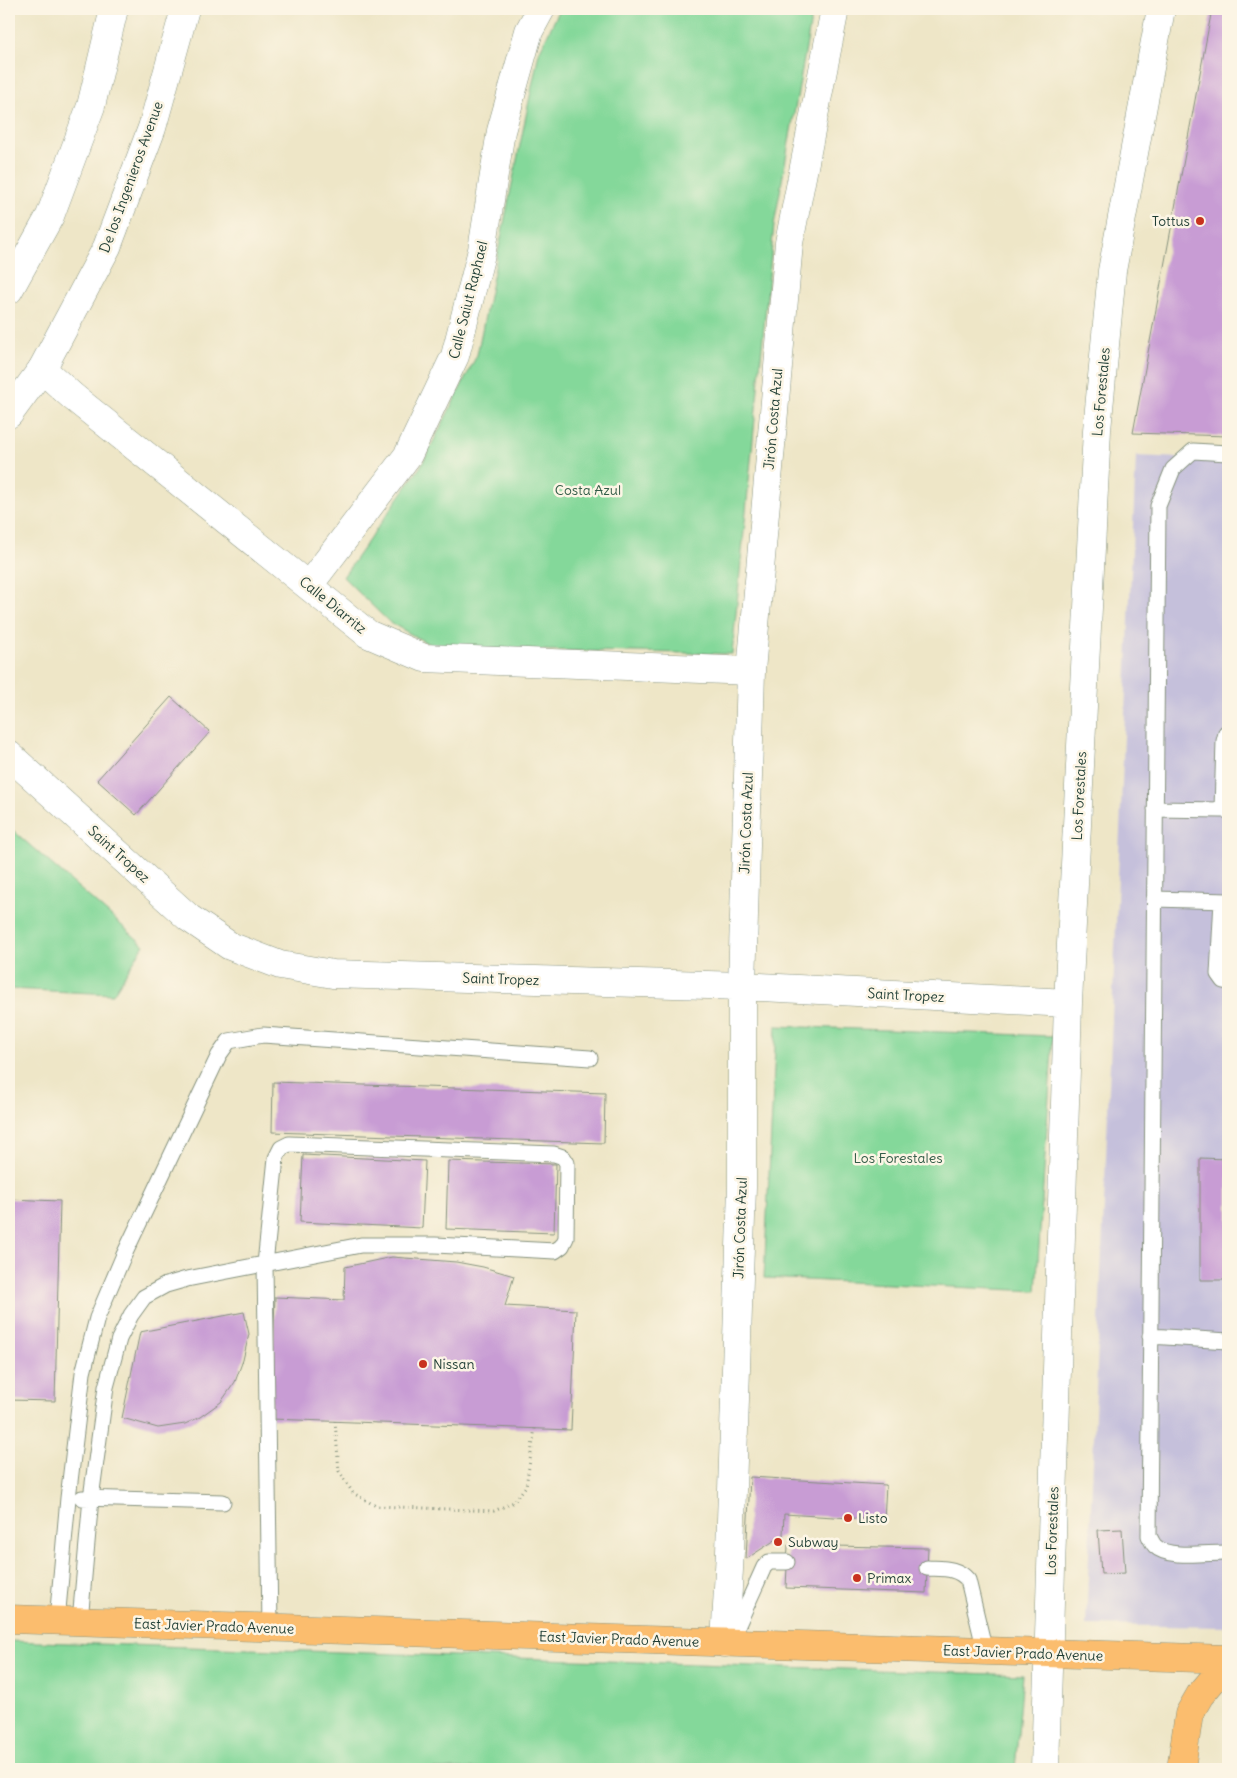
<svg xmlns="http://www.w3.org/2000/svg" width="1237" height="1778" font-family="Delius,sans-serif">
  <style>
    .industrial { fill: #c5c0db }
    .green { fill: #84d89a; stroke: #528a67 }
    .building { fill: #c89cd4 }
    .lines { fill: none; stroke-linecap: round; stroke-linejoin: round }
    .service-casing { stroke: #86927e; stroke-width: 17 }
    .minor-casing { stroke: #86927e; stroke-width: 29 }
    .tertiary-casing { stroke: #86927e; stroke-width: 29 }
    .primary-casing { stroke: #86927e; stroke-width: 29 }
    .path { stroke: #86927e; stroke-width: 3; stroke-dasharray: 1 4; stroke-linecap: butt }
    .service { stroke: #fff; stroke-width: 15 }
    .minor { stroke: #fff; stroke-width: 28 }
    .tertiary { stroke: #fff; stroke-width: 28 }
    .primary { stroke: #fbbd6e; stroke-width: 28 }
    .poi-dot { fill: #c8321e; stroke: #fcf5e5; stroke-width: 2 }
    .labels { text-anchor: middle; stroke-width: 5; stroke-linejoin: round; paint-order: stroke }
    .street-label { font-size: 14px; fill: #1f3d34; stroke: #fcf5e5 }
    .poi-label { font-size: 14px; fill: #1f3d34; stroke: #fcf5e5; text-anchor: start }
    .park-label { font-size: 14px; fill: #335c48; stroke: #fcf5e5 }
  </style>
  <rect width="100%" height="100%" fill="#fcf5e5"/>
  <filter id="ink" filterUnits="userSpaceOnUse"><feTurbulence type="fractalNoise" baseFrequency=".02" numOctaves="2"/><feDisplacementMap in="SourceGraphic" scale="10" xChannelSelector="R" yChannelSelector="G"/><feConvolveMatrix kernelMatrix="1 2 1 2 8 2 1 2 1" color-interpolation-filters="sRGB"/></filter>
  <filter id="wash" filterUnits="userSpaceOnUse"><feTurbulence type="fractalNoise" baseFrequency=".0096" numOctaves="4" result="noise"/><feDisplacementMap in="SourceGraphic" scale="20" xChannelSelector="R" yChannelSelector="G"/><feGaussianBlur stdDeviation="1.12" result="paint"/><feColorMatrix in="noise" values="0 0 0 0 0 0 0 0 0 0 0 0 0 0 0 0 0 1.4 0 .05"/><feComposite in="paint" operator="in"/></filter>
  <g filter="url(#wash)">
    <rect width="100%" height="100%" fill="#eee6c7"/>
    <path class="industrial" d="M1136,456L1228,460V1627L1086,1625Z"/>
    <path class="green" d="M560,9H813L774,225L732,654L436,648L389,622L343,577L421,466L477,355L539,52Z
      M9,827L144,945L113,994L9,989Z
      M776,1026L1053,1036L1036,1291L764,1278Z
      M9,1641L1023,1675L1015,1769H9Z"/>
    <g id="blocks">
      <path class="building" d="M1212,9H1228V436L1133,433Z
        M171,697L210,732L136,815L97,780Z
        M273,1082L605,1093L604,1143L272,1132Z
        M303,1155L425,1161L422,1228L300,1222Z
        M1200,1158L1228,1159V1280H1200Z
        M448,1161L556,1164L554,1233L446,1229Z
        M9,1199L60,1201L55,1401L9,1400Z
        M392,1257L456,1262L483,1267L514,1276L505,1306L576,1310L571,1430L271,1419L275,1297L344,1300L345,1267Z
        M244,1312L249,1334L243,1360L235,1382L221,1402L200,1417L185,1424L158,1428L122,1418L140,1332Z
        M750,1477L886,1485L884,1520L784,1514L783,1535L746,1559Z
        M1122,1529L1125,1573L1101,1574L1098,1530Z
        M788,1545L928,1548L926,1593L786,1588Z"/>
    </g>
  </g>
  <g filter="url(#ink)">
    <use href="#blocks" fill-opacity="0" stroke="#86927e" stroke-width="1"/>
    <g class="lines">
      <defs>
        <path id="service" d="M1228,453L1193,451L1173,469L1158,506L1149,1536C1151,1539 1152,1543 1155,1546C1169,1560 1210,1552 1228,1553
          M1228,733H1226L1224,741L1222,810H1228
          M1155,809L1222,810
          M1154,899L1228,901
          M1222,901L1218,974L1223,981L1228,982
          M1150,1336L1228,1341
          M82,1498L223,1502
          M927,1568C943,1569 957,1567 968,1580L985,1651
          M57,1621L68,1498L83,1373L97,1318L123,1257L219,1055L229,1041L263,1035L590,1058
          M80,1621L91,1498L106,1387L119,1339L131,1315L144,1297L166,1285L187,1279L361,1245H435L555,1251L562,1246L566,1238L567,1163L563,1157L554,1154L289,1144L281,1148L276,1158L265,1264L270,1628
          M732,1638L764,1567L769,1562H787"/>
        <path id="minor" d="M42,369L72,396L368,634L424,658L751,671
          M309,585L408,455L455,356L482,250L501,131L529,31L541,9
          M9,755L189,918L230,946L280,965L333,974L742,986L1068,1003
          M725,1643L730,1551L742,1187V986L751,671L789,243L835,9
          M1045,1769L1068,1003L1097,430L1112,271L1161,9"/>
        <path id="tertiary" d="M9,290L50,216L91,106L114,9
          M9,414L42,369L107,247L152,128L185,9"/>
        <path id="primary" d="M9,1619L1228,1659
          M1181,1769L1189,1714L1200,1695L1217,1675L1228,1673"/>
      </defs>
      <use href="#service" class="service-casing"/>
      <use href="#minor" class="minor-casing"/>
      <use href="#tertiary" class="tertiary-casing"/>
      <use href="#primary" class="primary-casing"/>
      <path class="path" d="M335,1421L339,1471L353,1493L376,1506L494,1511L514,1502L526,1486L535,1428"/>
      <use href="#service" class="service"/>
      <use href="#minor" class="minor"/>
      <use href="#tertiary" class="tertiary"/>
      <use href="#primary" class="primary"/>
    </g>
  </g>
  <g class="poi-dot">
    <circle cx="1200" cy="221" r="5"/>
    <circle cx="423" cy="1364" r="5"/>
    <circle cx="848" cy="1518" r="5"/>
    <circle cx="778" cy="1542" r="5"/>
    <circle cx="857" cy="1578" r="5"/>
  </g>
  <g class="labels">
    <g class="street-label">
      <text transform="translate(131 177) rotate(-70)" y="5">De los Ingenieros Avenue</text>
      <text transform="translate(468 300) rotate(-76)" y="5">Calle Saiut Raphael</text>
      <text transform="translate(1101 392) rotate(-85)" y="5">Los Forestales</text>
      <text transform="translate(773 419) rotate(-85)" y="5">Jirón Costa Azul</text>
      <text transform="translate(333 605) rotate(39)" y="5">Calle Diarritz</text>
      <text transform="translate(1079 796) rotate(-87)" y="5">Los Forestales</text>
      <text transform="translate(746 823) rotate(-88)" y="5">Jirón Costa Azul</text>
      <text transform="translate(119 854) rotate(42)" y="5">Saint Tropez</text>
      <text transform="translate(501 979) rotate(2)" y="5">Saint Tropez</text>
      <text transform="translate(906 995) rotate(3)" y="5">Saint Tropez</text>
      <text transform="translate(740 1228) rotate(-88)" y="5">Jirón Costa Azul</text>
      <text transform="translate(1052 1531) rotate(-88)" y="5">Los Forestales</text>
      <text transform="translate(214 1626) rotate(2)" y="5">East Javier Prado Avenue</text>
      <text transform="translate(619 1639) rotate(2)" y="5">East Javier Prado Avenue</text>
      <text transform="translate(1023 1653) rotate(2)" y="5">East Javier Prado Avenue</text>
    </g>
    <g class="poi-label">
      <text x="1190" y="226" text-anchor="end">Tottus</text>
      <text x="433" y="1369">Nissan</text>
      <text x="858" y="1523">Listo</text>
      <text x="788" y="1547">Subway</text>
      <text x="867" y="1583">Primax</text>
    </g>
    <g class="park-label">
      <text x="588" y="495">Costa Azul</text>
      <text x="898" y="1163">Los Forestales</text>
    </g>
  </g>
  <rect width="1237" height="1778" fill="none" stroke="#fcf5e5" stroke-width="30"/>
</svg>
